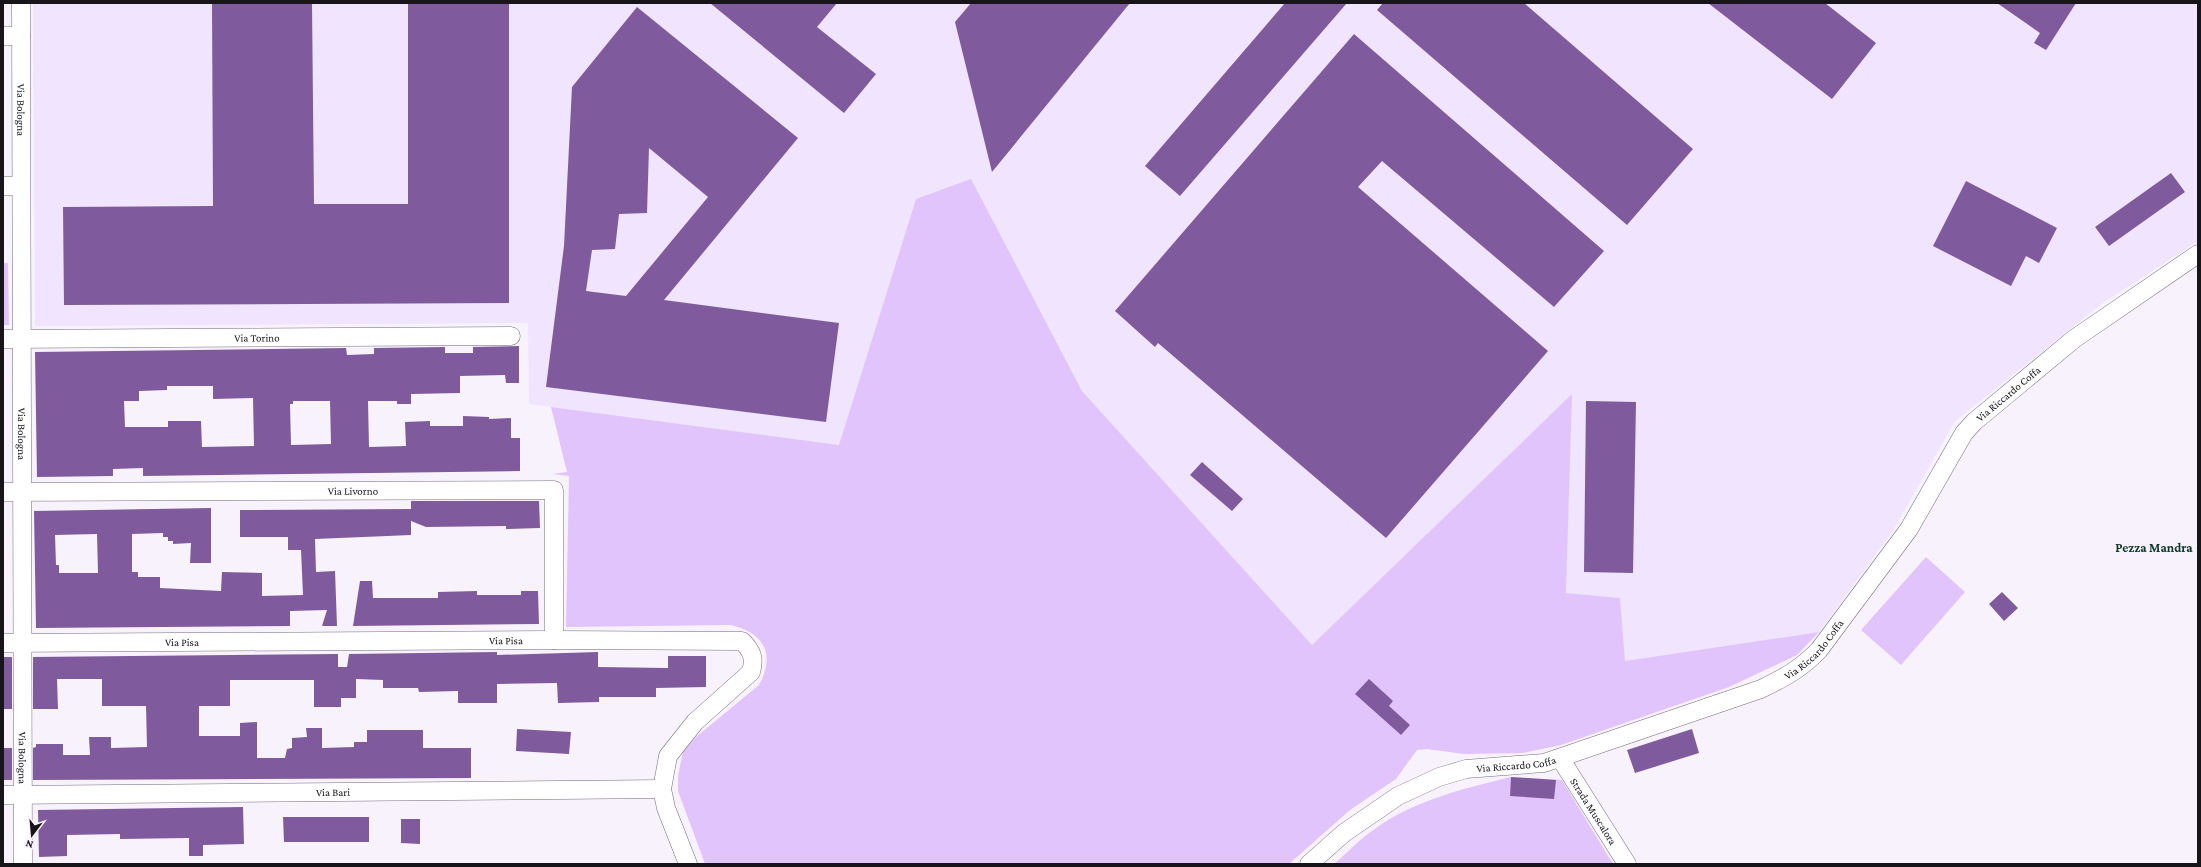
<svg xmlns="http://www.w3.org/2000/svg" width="2201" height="867" font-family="'Crimson Pro',serif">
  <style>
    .built { fill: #f1e4fe }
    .green { fill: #e1c4fc }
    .building { fill: #7f5b9d; fill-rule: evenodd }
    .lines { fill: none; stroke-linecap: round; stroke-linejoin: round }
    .minor-casing { stroke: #756c7d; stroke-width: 19 }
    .minor { stroke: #fff; stroke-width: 18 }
    .labels { text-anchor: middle; stroke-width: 4; stroke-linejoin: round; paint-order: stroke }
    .street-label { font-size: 11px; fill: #17141a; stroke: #f8f2fd }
    .quarter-label { font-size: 13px; font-weight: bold; fill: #0c3722; stroke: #f8f2fd }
  </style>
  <rect width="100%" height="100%" fill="#f8f2fd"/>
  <path class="built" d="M33,3H2198V241L2100,305L1955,421L1894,529L1819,632L1625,661L1620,598L1566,593L1571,395L1312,645L1082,391L971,180L916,199L840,445L529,404L528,323L35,326Z"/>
  <path class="green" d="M971,179L1082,391L1312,645L1572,394L1566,593L1620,598L1625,661L1819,632L1797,655L1729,687L1561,745L1523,753L1464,754L1427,749L1417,750L1396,779L1350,810L1289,864H705L678,791V776L683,751L696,737L759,685C776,654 764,633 731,625L566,627L569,476L552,474L567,472L551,407L839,445L916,199Z
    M3,263H8L9,325H3Z
    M1926,557L1965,592L1901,665L1861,630Z
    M1511,777L1562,780L1613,864H1334C1348,852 1361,838 1376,828C1415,800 1466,788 1511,777Z"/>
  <path class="building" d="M212,3H312L314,204H408V3H509V303L64,305L63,207L213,206Z
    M710,3H837L817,27L876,74L844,113Z
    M971,3H1130L992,172L955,22Z
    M1285,3H1347L1180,196L1145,166Z
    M1383,3H1524L1693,149L1627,225L1377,10Z
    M1708,3H1825L1876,43L1832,99Z
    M1997,3H2076L2046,50L2034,43L2040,33Z
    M637,7L798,138L664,300L839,323L826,422L546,387L564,246L572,87ZM649,148L708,197L626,296L586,291L592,250L615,249L619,214L647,213Z
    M1354,34L1604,251L1554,307L1382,161L1358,187L1548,351L1386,538L1158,343L1155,347L1115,311Z
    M2171,173L2185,192L2109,246L2095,227Z
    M1966,181L2057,228L2039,263L2026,256L2011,286L1933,246Z
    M519,346V383H506L505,375L460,376V393L411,394V404H397V401H368L369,447L406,446L405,422L430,421V426H463V416L489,417V419L511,418V438H520V471L143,476V468L113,469V476L37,477L35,352L346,348L347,355L374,354V348L445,347V353H473V347ZM167,386H213V399L253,398L254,446L202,447L201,421H168V427H125L124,401H139V391L167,390ZM293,401H330L331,444L291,445L290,404H293Z
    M1586,401L1636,402L1633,573L1584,572Z
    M1202,462L1243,499L1232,511L1190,475Z
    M411,501H539L540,528L506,529V526L426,527L411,521V535L315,539L316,572L335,571L337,626H322L327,610L290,611V626L36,628L34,511L211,508V563H190L191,543L173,544V541H168V537H163V533L132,534V572H138V577H160V588L221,591L222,572L262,573V596L303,595L301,550H288V537H240V510L411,509ZM97,534L98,573H59V565H56L55,535Z
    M360,581H372L373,598H438V592L477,591V595H521V591H538L539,624L353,626Z
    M2002,592L2018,608L2004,621L1989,604Z
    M497,652V655L598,652V667L668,668V656H706V687L656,688V697H599V702L558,703L557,683L497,684V703H458V691L419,692L418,688H383V680L356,679V698H341V707H314V680H230V706H199V736H240V723L257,722V758H285L287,749L292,748V738L307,737L306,728H322V748L354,747V742H367V730H423V748H471V778L33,780V748L36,747V744H63V755H90L89,737H111V748L147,747L146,706H102V679H57L58,709H33V657L338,654V667H347L349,654Z
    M3,657H12V709H3Z
    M1369,679L1393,701L1389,706L1410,725L1401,735L1355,694Z
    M517,729L571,732L569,754L516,751Z
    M1692,729L1699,753L1635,773L1627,750Z
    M3,748H12V780H3Z
    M1511,777L1556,780L1554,799L1510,796Z
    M243,807L244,844L203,845V856H189V838L120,839V834L67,835V856L39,857L38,810Z
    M283,817H369V842H284Z
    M401,819H420V844L401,843Z"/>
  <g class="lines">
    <defs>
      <g id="minor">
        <path id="s1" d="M21,3L23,864"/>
        <path d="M3,36H21"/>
        <path d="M3,186H21"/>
        <path id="s2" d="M3,339L511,336"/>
        <path id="s3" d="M3,492L554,490V640"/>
        <path id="s4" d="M3,643L554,640L742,641C752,651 755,658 751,672L695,722L668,756L662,789L666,808L688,864"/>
        <path id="s5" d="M1560,758L1627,864"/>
        <path id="s6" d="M3,795L662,789"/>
        <path id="s7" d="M1309,864L1344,833L1398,796L1439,777L1466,769L1544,763L1761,689C1784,678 1802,668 1819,650L1909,529L1964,433L1974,422L2074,339L2198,254"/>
      </g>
    </defs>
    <use href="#minor" class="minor-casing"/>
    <use href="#minor" class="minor"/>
  </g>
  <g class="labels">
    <g class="street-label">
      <text dy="4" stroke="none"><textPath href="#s1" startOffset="107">Via Bologna</textPath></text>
      <text dy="4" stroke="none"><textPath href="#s2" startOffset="254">Via Torino</textPath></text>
      <text dy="4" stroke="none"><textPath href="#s7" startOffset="884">Via Riccardo Coffa</textPath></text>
      <text dy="4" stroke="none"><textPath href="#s1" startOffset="431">Via Bologna</textPath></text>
      <text dy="4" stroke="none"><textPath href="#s3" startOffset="350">Via Livorno</textPath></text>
      <text dy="4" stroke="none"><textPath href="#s4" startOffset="503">Via Pisa</textPath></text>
      <text dy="4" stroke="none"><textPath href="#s4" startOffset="179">Via Pisa</textPath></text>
      <text dy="4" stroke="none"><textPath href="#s7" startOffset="560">Via Riccardo Coffa</textPath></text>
      <text dy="4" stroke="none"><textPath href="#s1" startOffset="755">Via Bologna</textPath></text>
      <text dy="4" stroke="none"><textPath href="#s7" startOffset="236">Via Riccardo Coffa</textPath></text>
      <text dy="4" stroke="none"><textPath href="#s6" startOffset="330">Via Bari</textPath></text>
      <text dy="4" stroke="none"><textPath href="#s5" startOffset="63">Strada Muscalora</textPath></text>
    </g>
    <g class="quarter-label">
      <text x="2154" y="552">Pezza Mandra</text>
    </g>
  </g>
  <rect width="2201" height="867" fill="none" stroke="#17141a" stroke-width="8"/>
  <g transform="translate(32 835) rotate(196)" stroke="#f8f2fd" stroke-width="3" paint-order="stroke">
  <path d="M0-3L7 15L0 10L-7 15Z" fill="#17141a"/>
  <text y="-6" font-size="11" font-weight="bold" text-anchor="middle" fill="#17141a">N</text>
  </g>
</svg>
